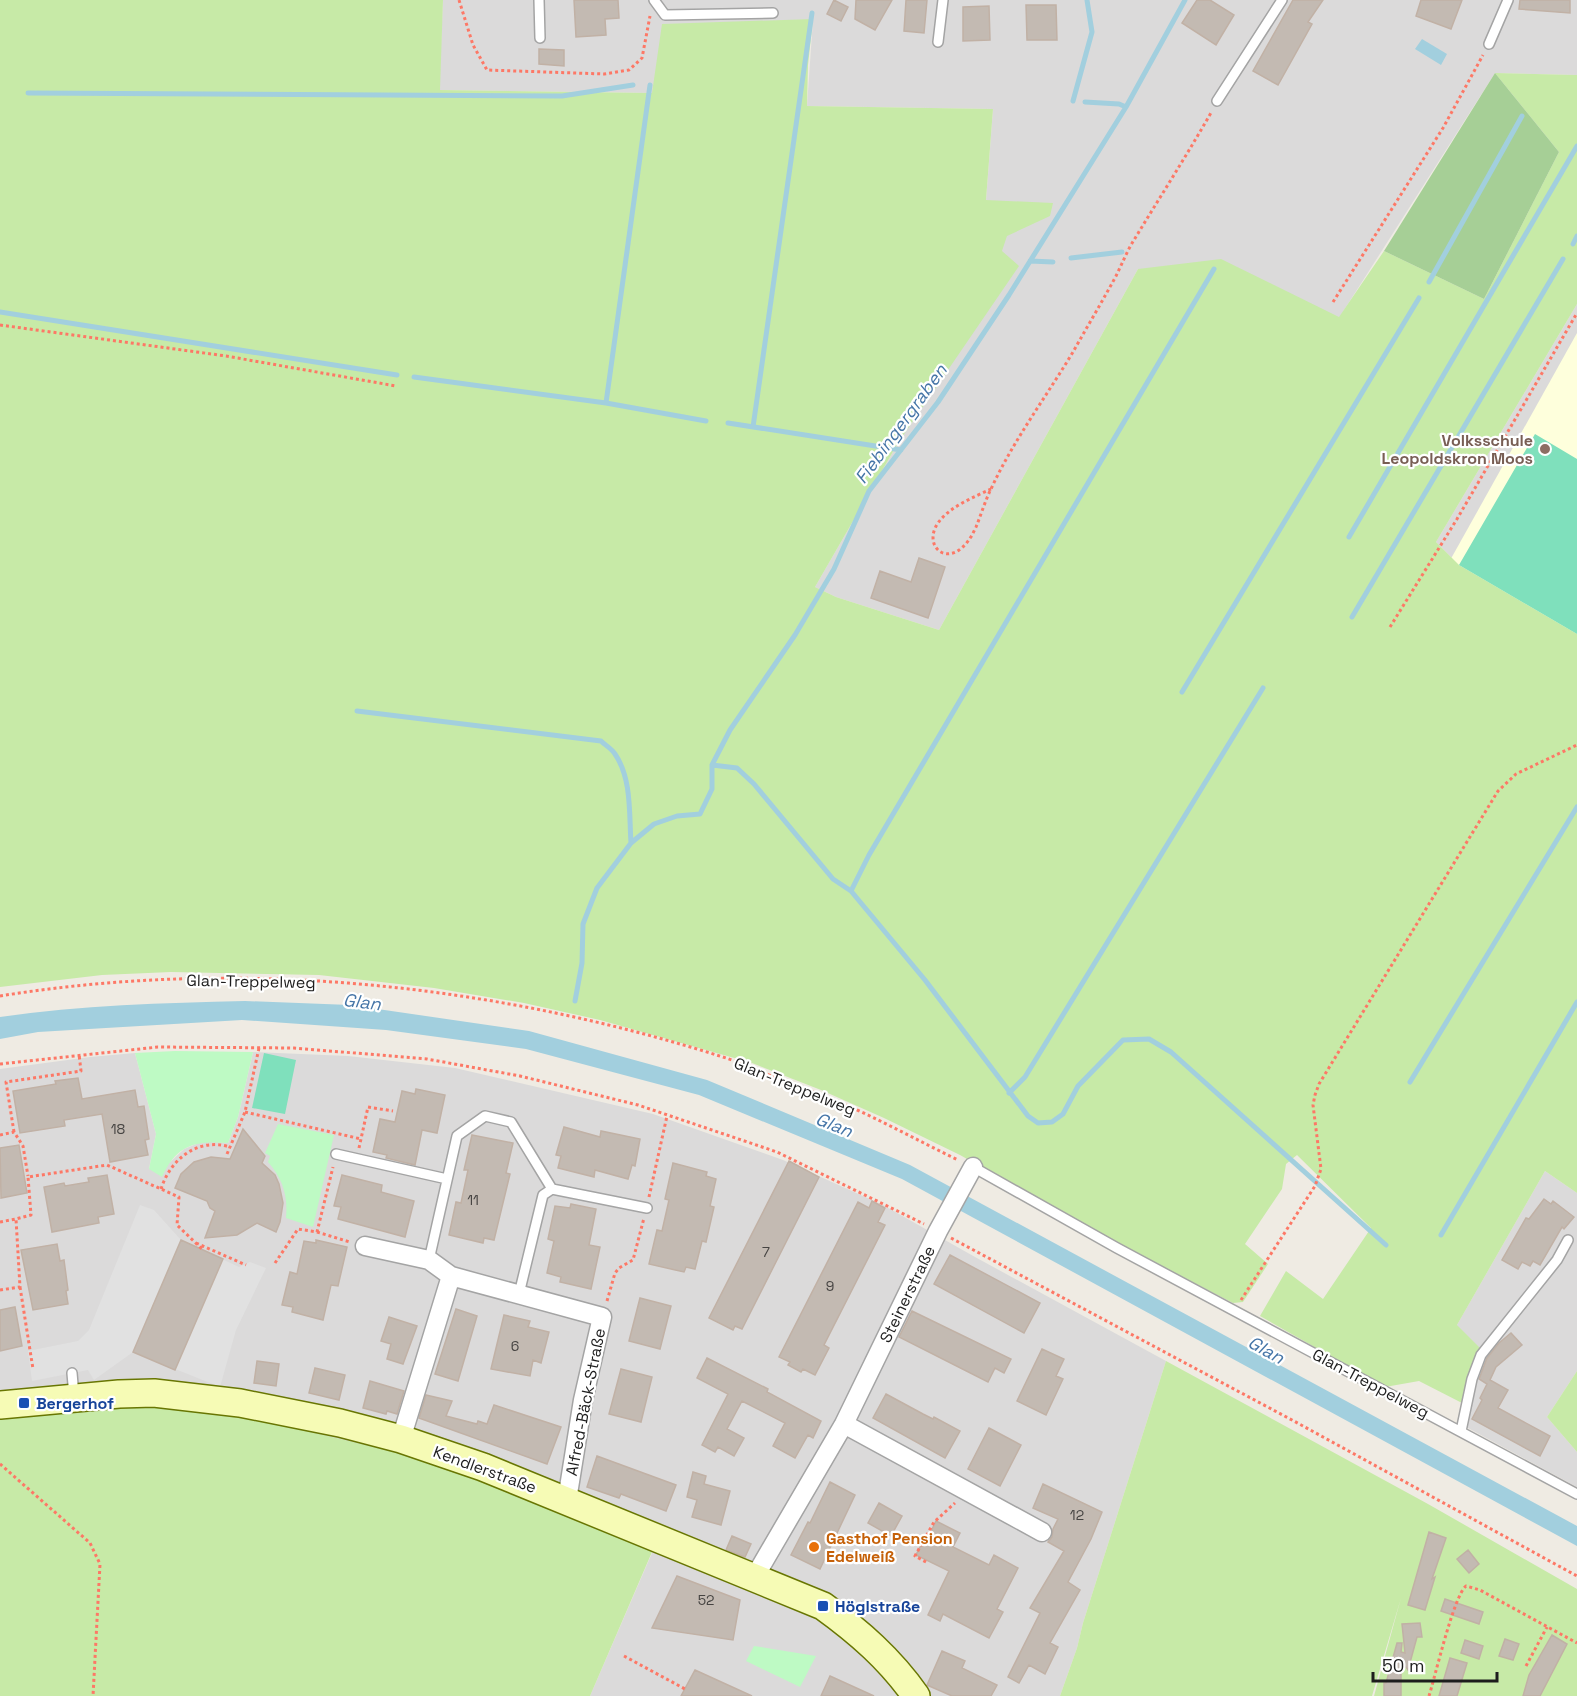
<svg xmlns="http://www.w3.org/2000/svg" width="1577" height="1696" font-family="'Space Grotesk',sans-serif">
  <style>
    .residential { fill: #dbdada }
    .education { fill: #feffdc }
    .grass { fill: #c7eaa7 }
    .forest { fill: #a6cf96 }
    .park { fill: #befac4 }
    .pitch { fill: #7fe0bc }
    .parking { fill: #e1e1e1 }
    .water { fill: #a2cfde }
    .lines { fill: none; stroke-linecap: round; stroke-linejoin: round }
    .stream { stroke: #a2cfde; stroke-width: 5 }
    .building { fill: #c3bab2; stroke: #c1b1a5; stroke-width: 1.5 }
    .lane-casing { stroke: #a4a4a4; stroke-width: 12 }
    .street-casing { stroke: #a4a4a4; stroke-width: 21 }
    .secondary-casing { stroke: #687602; stroke-width: 30 }
    .path { stroke: #fd7866; stroke-width: 3; stroke-dasharray: 3 3; stroke-linecap: butt }
    .lane { stroke: #fff; stroke-width: 9 }
    .street { stroke: #fff; stroke-width: 18 }
    .secondary { stroke: #f6fbb5; stroke-width: 27 }
    .education-dot { fill: #8d6e63; stroke: #fff; stroke-width: 2 }
    .transit-dot { fill: #1a4fb4; stroke: #fff; stroke-width: 2 }
    .food-dot { fill: #e8710a; stroke: #fff; stroke-width: 2 }
    .labels { text-anchor: middle; stroke-width: 4.5; stroke-linejoin: round; paint-order: stroke }
    .number-label { font-size: 14px; fill: #464442 }
    .education-label { font-size: 16px; font-weight: bold; fill: #785e54; stroke: #fff; text-anchor: end }
    .street-label { font-size: 16px; fill: #1d1d1d; stroke: #fff }
    .transit-label { font-size: 16px; font-weight: bold; fill: #164399; stroke: #fff; text-anchor: start }
    .food-label { font-size: 16px; font-weight: bold; fill: #c56008; stroke: #fff; text-anchor: start }
    .water-label { font-size: 18px; font-style: italic; fill: #4575a7; stroke: #fff }
  </style>
  <rect width="100%" height="100%" fill="#efebe3"/>
  <path class="residential" d="M443,0H1577V75L1495,73L1339,318L1138,269L939,630L836,597L815,587L898,443L1002,251L986,201L993,109L807,106L813,19L653,93L439,90Z
    M1577,304V634L1459,565L1436,542Z
    M253,1052L348,1056L455,1068L653,1114L783,1160L883,1205L975,1257L1166,1361L1083,1623L1077,1648L1060,1696H590L655,1546L100,1407L0,1420V1069L90,1057L135,1053L156,1134L149,1169L167,1165L184,1149L204,1141L228,1143L238,1117Z
    M1545,1171L1577,1193V1371L1547,1417L1577,1452V1487L1457,1422L1469,1381L1457,1325Z"/>
  <path class="education" d="M1577,333V644L1448,564Z"/>
  <path class="grass" d="M0,0H443L440,90L652,93L662,24L813,19L808,65L807,106L993,109L986,200L1053,203L1050,216L1007,236L1002,251L1019,266L898,443L815,587L836,597L939,630L1138,269L1221,259L1339,317L1384,251L1484,299L1559,152L1495,73L1577,75V304L1436,542L1459,565L1577,634V1193L1545,1171L1457,1325L1481,1349L1462,1403L1419,1381L1385,1387L1260,1316L1286,1271L1323,1299L1371,1228L1297,1155L1286,1164L1282,1189L1245,1244L1268,1264L1243,1302L1233,1303L1128,1249L960,1155L884,1118L821,1090L752,1063L600,1020L524,1003L434,988L319,975L171,972L102,975L0,987Z
    M1166,1361L1428,1504L1577,1589V1696H1374L1401,1598L1372,1696H1060L1077,1648L1083,1623Z
    M1577,1371V1452L1547,1417Z
    M133,1406L203,1411L269,1422L412,1456L509,1488L655,1545L590,1696H0V1420L100,1407Z"/>
  <path class="forest" d="M1495,73L1559,152L1484,299L1384,251Z"/>
  <path class="park" d="M175,1051L253,1052L238,1117L228,1143C195,1141 177,1144 162,1177L149,1169L156,1134L135,1053Z
    M278,1124L334,1135L313,1227L286,1218C288,1196 283,1179 268,1162L270,1156L265,1153Z
    M754,1646L816,1656L800,1687L746,1661Z"/>
  <path class="pitch" d="M1535,434L1577,459V634L1459,565Z
    M264,1053L296,1060L285,1114L252,1108Z"/>
  <path class="parking" d="M140,1205L154,1210L181,1240L239,1267L250,1262L266,1268L236,1330L220,1387L133,1352L94,1380L88,1370L32,1381L28,1351L78,1341L89,1330Z"/>
  <path class="water" d="M1422,39L1447,54L1441,65L1415,49Z
    M245,1001L350,1005L529,1031L707,1080L910,1165L1577,1526V1546L902,1179L699,1095L526,1049L386,1030L242,1020L38,1032L0,1039V1017C81,1005 163,1003 245,1001Z"/>
  <g class="lines">
    <path class="stream" d="M28,93L562,96L633,85
      M1073,101L1092,32L1087,0
      M1085,102L1119,104L1126,107
      M1573,244L1577,236
      M1071,258L1122,252
      M1030,261L1053,262
      M1429,282L1522,116
      M0,312L397,375
      M414,377L606,403L706,421
      M606,403L650,85
      M728,423L901,450
      M753,427L812,13
      M1349,537L1577,146
      M1352,617L1563,259
      M1182,692L1419,298
      M357,711L601,741C605,745 612,749 615,754C632,779 629,814 631,843
      M712,765L737,768L754,784L833,879L851,891L925,980L1028,1116L1038,1123L1052,1122L1063,1114L1078,1086L1123,1040L1149,1039L1171,1052L1386,1245
      M851,891L869,855L1214,269
      M575,1001L582,963L583,924L597,888L631,843L654,824L677,816L700,814L712,789V765L730,730L795,635L834,569L869,491L938,402L1009,295L1126,107L1185,0
      M1410,1082L1577,807
      M1009,1093L1025,1077L1263,688
      M1441,1235L1577,1002"/>
  </g>
  <path class="building" d="M574,0H618L619,18L605,19L606,35L576,37Z
    M834,0L848,7L841,21L827,14Z
    M856,0H892L875,30L855,19Z
    M906,0H927L924,33L904,31Z
    M1197,0H1210L1234,15L1216,45L1182,23Z
    M1293,0H1323L1308,22L1312,24L1278,85L1253,71Z
    M1421,0H1462L1451,29L1416,16Z
    M1520,0H1570V13L1519,9Z
    M1026,5H1056L1057,40H1027Z
    M989,6L990,40L963,41V7Z
    M539,49L564,50V66L539,64Z
    M919,558L945,567L928,618L871,598L880,571L911,582Z
    M78,1078L82,1099L135,1090L138,1107L144,1106L149,1139L145,1140L148,1155L110,1162L102,1114L64,1120L65,1126L20,1133L13,1091L56,1084L55,1081Z
    M416,1089L445,1095L437,1133L422,1130L415,1165L386,1158L387,1155L373,1152L380,1119L395,1122L402,1091L415,1094Z
    M564,1127L600,1137L601,1131L640,1139L635,1166L632,1165L628,1179L595,1170L594,1177L558,1168L561,1156L556,1155Z
    M243,1129L265,1156L262,1163L275,1175L279,1184L283,1203L280,1222L276,1232L257,1223L237,1235L205,1238L215,1211L210,1208L207,1201L175,1188L181,1174L194,1162L211,1157L230,1159Z
    M472,1135L513,1143L506,1173L510,1174L494,1240L484,1238L483,1243L449,1235L456,1202L461,1203L468,1170H464Z
    M19,1145L27,1193L1,1198L0,1148Z
    M789,1161L819,1177L742,1329L735,1326L733,1330L709,1318Z
    M673,1163L707,1172L706,1176L716,1179L710,1206L714,1207L706,1242L702,1241L695,1269L686,1267L684,1272L649,1264L657,1230L662,1231L669,1200L665,1199Z
    M107,1175L114,1214L98,1217L99,1223L52,1232L44,1187L64,1183L65,1186L89,1182L88,1178Z
    M342,1175L382,1185L381,1192L414,1201L405,1237L338,1219L341,1207L334,1206Z
    M1544,1199L1551,1204L1553,1201L1574,1217L1564,1229L1562,1227L1540,1265L1533,1261L1530,1266L1522,1262L1518,1269L1502,1260L1526,1218L1529,1219Z
    M872,1201L885,1208L878,1222L885,1225L824,1345L829,1348L815,1375L803,1369L801,1372L788,1365L790,1362L779,1357L858,1202L869,1208Z
    M571,1204L596,1209L589,1245L600,1247L591,1289L560,1282L561,1277L547,1273L554,1241L548,1239L555,1206L570,1208Z
    M181,1240L223,1259L175,1370L133,1352Z
    M316,1240L347,1247L338,1286L331,1285L323,1320L292,1312L293,1307L282,1305L290,1272L297,1274L304,1241L316,1243Z
    M57,1244L60,1261L64,1260L68,1290L66,1291L68,1304L33,1310L21,1250Z
    M950,1255L1040,1303L1024,1333L934,1284Z
    M640,1298L671,1306L660,1349L629,1341Z
    M15,1307L22,1346L0,1351V1310Z
    M456,1309L477,1316L458,1381L435,1374Z
    M912,1311L1011,1359L1004,1373L995,1368L988,1382L899,1337Z
    M504,1315L530,1321L528,1327L549,1332L541,1363L533,1360L530,1376L491,1369Z
    M389,1317L417,1326L403,1364L387,1359L391,1344L381,1341Z
    M1511,1333L1522,1345L1496,1367L1490,1380L1508,1390L1498,1408L1550,1436L1540,1456L1472,1419L1482,1400L1480,1398L1487,1384L1479,1379L1487,1358L1499,1343Z
    M1042,1349L1064,1359L1056,1376L1063,1379L1046,1415L1017,1401Z
    M707,1358L768,1389L767,1392L821,1421L813,1438L808,1435L795,1458L773,1446L785,1423L742,1401L727,1429L744,1438L734,1456L718,1447L715,1452L702,1445L728,1394L697,1378Z
    M257,1361L279,1364L276,1386L254,1383Z
    M315,1368L345,1375L339,1400L309,1393Z
    M621,1369L652,1377L641,1422L609,1414Z
    M370,1381L404,1391L397,1414L387,1411L386,1414L363,1408Z
    M886,1394L923,1414L933,1419L934,1417L960,1431L945,1458L873,1418Z
    M426,1395L452,1401L446,1416L477,1424L478,1421L487,1424L494,1405L561,1427L547,1464L419,1418Z
    M989,1428L1021,1445L1000,1486L968,1469Z
    M597,1456L676,1485L666,1511L621,1494L619,1498L587,1487Z
    M693,1472L706,1476L704,1484L730,1491L721,1525L692,1517L697,1500L687,1497Z
    M830,1482L855,1495L820,1569L791,1555L808,1522L810,1523Z
    M1043,1484L1102,1512L1091,1539L1068,1582L1080,1590L1050,1643L1058,1647L1045,1674L1029,1665L1019,1683L1008,1677L1040,1613L1030,1608L1064,1551L1048,1542L1052,1537L1053,1529L1058,1519L1033,1508Z
    M879,1503L902,1516L891,1536L868,1523Z
    M936,1521L960,1533L953,1547L989,1565L994,1555L1018,1568L997,1609L1003,1612L989,1638L943,1614L940,1621L928,1615L949,1571L916,1555L922,1543L925,1544Z
    M1429,1532L1446,1538L1432,1579L1435,1577L1425,1610L1408,1605Z
    M732,1536L751,1544L745,1557L726,1550Z
    M1468,1550L1479,1564L1469,1573L1457,1559Z
    M677,1576L740,1600L733,1640L652,1628Z
    M1445,1599L1483,1612L1479,1624L1441,1611Z
    M1420,1623L1422,1637H1417L1408,1670L1406,1667L1401,1665V1696H1384V1683H1386L1397,1643H1402L1401,1652L1405,1653L1402,1624Z
    M1552,1635L1567,1644L1540,1696H1523L1529,1675Z
    M1505,1639L1519,1644L1513,1660L1499,1656Z
    M1465,1640L1483,1646L1479,1659L1461,1653Z
    M942,1651L965,1661L962,1668L997,1685L991,1696H952L927,1685Z
    M1450,1658L1467,1663L1457,1696H1439Z
    M695,1670L752,1696H681Z
    M830,1676L874,1696H821Z"/>
  <g class="lines">
    <defs>
      <path id="lane" d="M539,0L540,38
        M654,0L665,15L773,13
        M938,42L943,0
        M1489,44L1508,0
        M1217,101L1282,0
        M336,1154L447,1179
        M973,1167L1117,1248L1577,1494
        M429,1260L457,1136L485,1116L511,1122L552,1189
        M519,1294L543,1195L552,1189L647,1208
        M72,1373L74,1396
        M1461,1431L1472,1379L1481,1355L1557,1260L1568,1240"/>
      <path id="street" d="M365,1246L429,1260L451,1276L401,1439
        M451,1276L602,1317L583,1400L567,1500
        M844,1424L1042,1532
        M754,1578L844,1424L938,1231L973,1167"/>
      <path id="secondary" d="M0,1405L119,1394L154,1393L240,1403L340,1423L401,1439L483,1467L823,1606C859,1632 890,1659 916,1696"/>
    </defs>
    <use href="#lane" class="lane-casing"/>
    <use href="#street" class="street-casing"/>
    <use href="#secondary" class="secondary-casing"/>
    <path class="path" d="M459,0L473,45L487,70L604,74L629,70L642,58L650,16
      M1333,302L1443,128L1483,55
      M0,325L226,356L396,386
      M991,489C974,497 949,507 938,523C920,549 955,575 976,527C981,515 985,501 991,489C1013,441 1046,397 1073,352C1087,327 1102,302 1116,276C1122,264 1127,251 1134,240C1160,197 1187,155 1212,111
      M1390,627L1457,519L1577,313
      M0,996C240,957 495,984 726,1058C743,1064 760,1072 777,1078C803,1089 830,1098 855,1109C890,1125 923,1143 958,1160
      M0,1064L158,1047L294,1048L427,1059L520,1076L638,1105L777,1152L924,1224
      M245,1112L361,1139
      M14,1132L6,1082L81,1071L79,1054
      M0,1135L14,1132L23,1146L28,1176
      M359,1148L368,1107L393,1111
      M227,1154L245,1112L259,1048
      M161,1189C170,1160 197,1137 230,1147
      M649,1197L667,1116
      M0,1222L16,1219
      M317,1232L350,1242
      M951,1238L1292,1420L1577,1576
      M196,1243L246,1265
      M275,1263L298,1229L317,1232L333,1167
      M20,1287L33,1369
      M0,1290L20,1287L16,1219L31,1215L28,1177L107,1165L179,1197L177,1225L202,1249
      M1241,1300L1315,1186L1321,1169L1313,1105L1315,1095L1319,1084L1498,791L1516,774L1577,745
      M607,1301L615,1273L619,1268L633,1260L644,1218
      M0,1464L90,1543L100,1564L93,1696
      M926,1562L915,1556L934,1522L955,1503
      M624,1656L685,1689
      M1526,1666L1547,1627
      M1429,1696C1435,1677 1454,1595 1466,1586L1480,1590L1577,1643"/>
    <use href="#lane" class="lane"/>
    <use href="#street" class="street"/>
    <use href="#secondary" class="secondary"/>
  </g>
  <circle class="education-dot" cx="1545" cy="449" r="6"/>
  <g class="transit-dot">
    <rect x="18" y="1397" width="12" height="12" rx="3"/>
    <rect x="817" y="1600" width="12" height="12" rx="3"/>
  </g>
  <circle class="food-dot" cx="814" cy="1547" r="6"/>
  <g class="labels">
    <g class="number-label">
      <text x="118" y="1134">18</text>
      <text x="473" y="1205">11</text>
      <text x="766" y="1257">7</text>
      <text x="830" y="1291">9</text>
      <text x="515" y="1351">6</text>
      <text x="1077" y="1520">12</text>
      <text x="706" y="1605">52</text>
    </g>
    <g class="education-label">
      <text x="1533" y="446">Volksschule<tspan x="1533" dy="18">Leopoldskron Moos</tspan></text>
    </g>
    <g class="street-label">
      <text transform="translate(251 981) rotate(1)" y="6">Glan-Treppelweg</text>
      <text transform="translate(795 1086) rotate(22)" y="6">Glan-Treppelweg</text>
      <text transform="translate(907 1294) rotate(-64)" y="6">Steinerstraße</text>
      <text transform="translate(1371 1383) rotate(28)" y="6">Glan-Treppelweg</text>
      <text transform="translate(585 1402) rotate(-79)" y="6">Alfred-Bäck-Straße</text>
      <text transform="translate(485 1469) rotate(20)" y="6">Kendlerstraße</text>
    </g>
    <g class="transit-label">
      <text x="36" y="1409">Bergerhof</text>
      <text x="835" y="1612">Höglstraße</text>
    </g>
    <g class="food-label">
      <text x="826" y="1544">Gasthof Pension<tspan x="826" dy="18">Edelweiß</tspan></text>
    </g>
    <g class="water-label">
      <text transform="translate(901 424) rotate(-54)" y="6">Fiebingergraben</text>
      <text transform="translate(362 1002) rotate(7)" y="6">Glan</text>
      <text transform="translate(834 1125) rotate(22)" y="6">Glan</text>
      <text transform="translate(1266 1350) rotate(29)" y="6">Glan</text>
    </g>
  </g>
  <path d="M1373 1672v9h124v-9" fill="none" stroke="#1d1d1d" stroke-width="3"/>
  <text x="1382" y="1672" font-size="18" fill="#1d1d1d" stroke="#ffffff" stroke-width="4.5" paint-order="stroke">50 m</text>
</svg>
